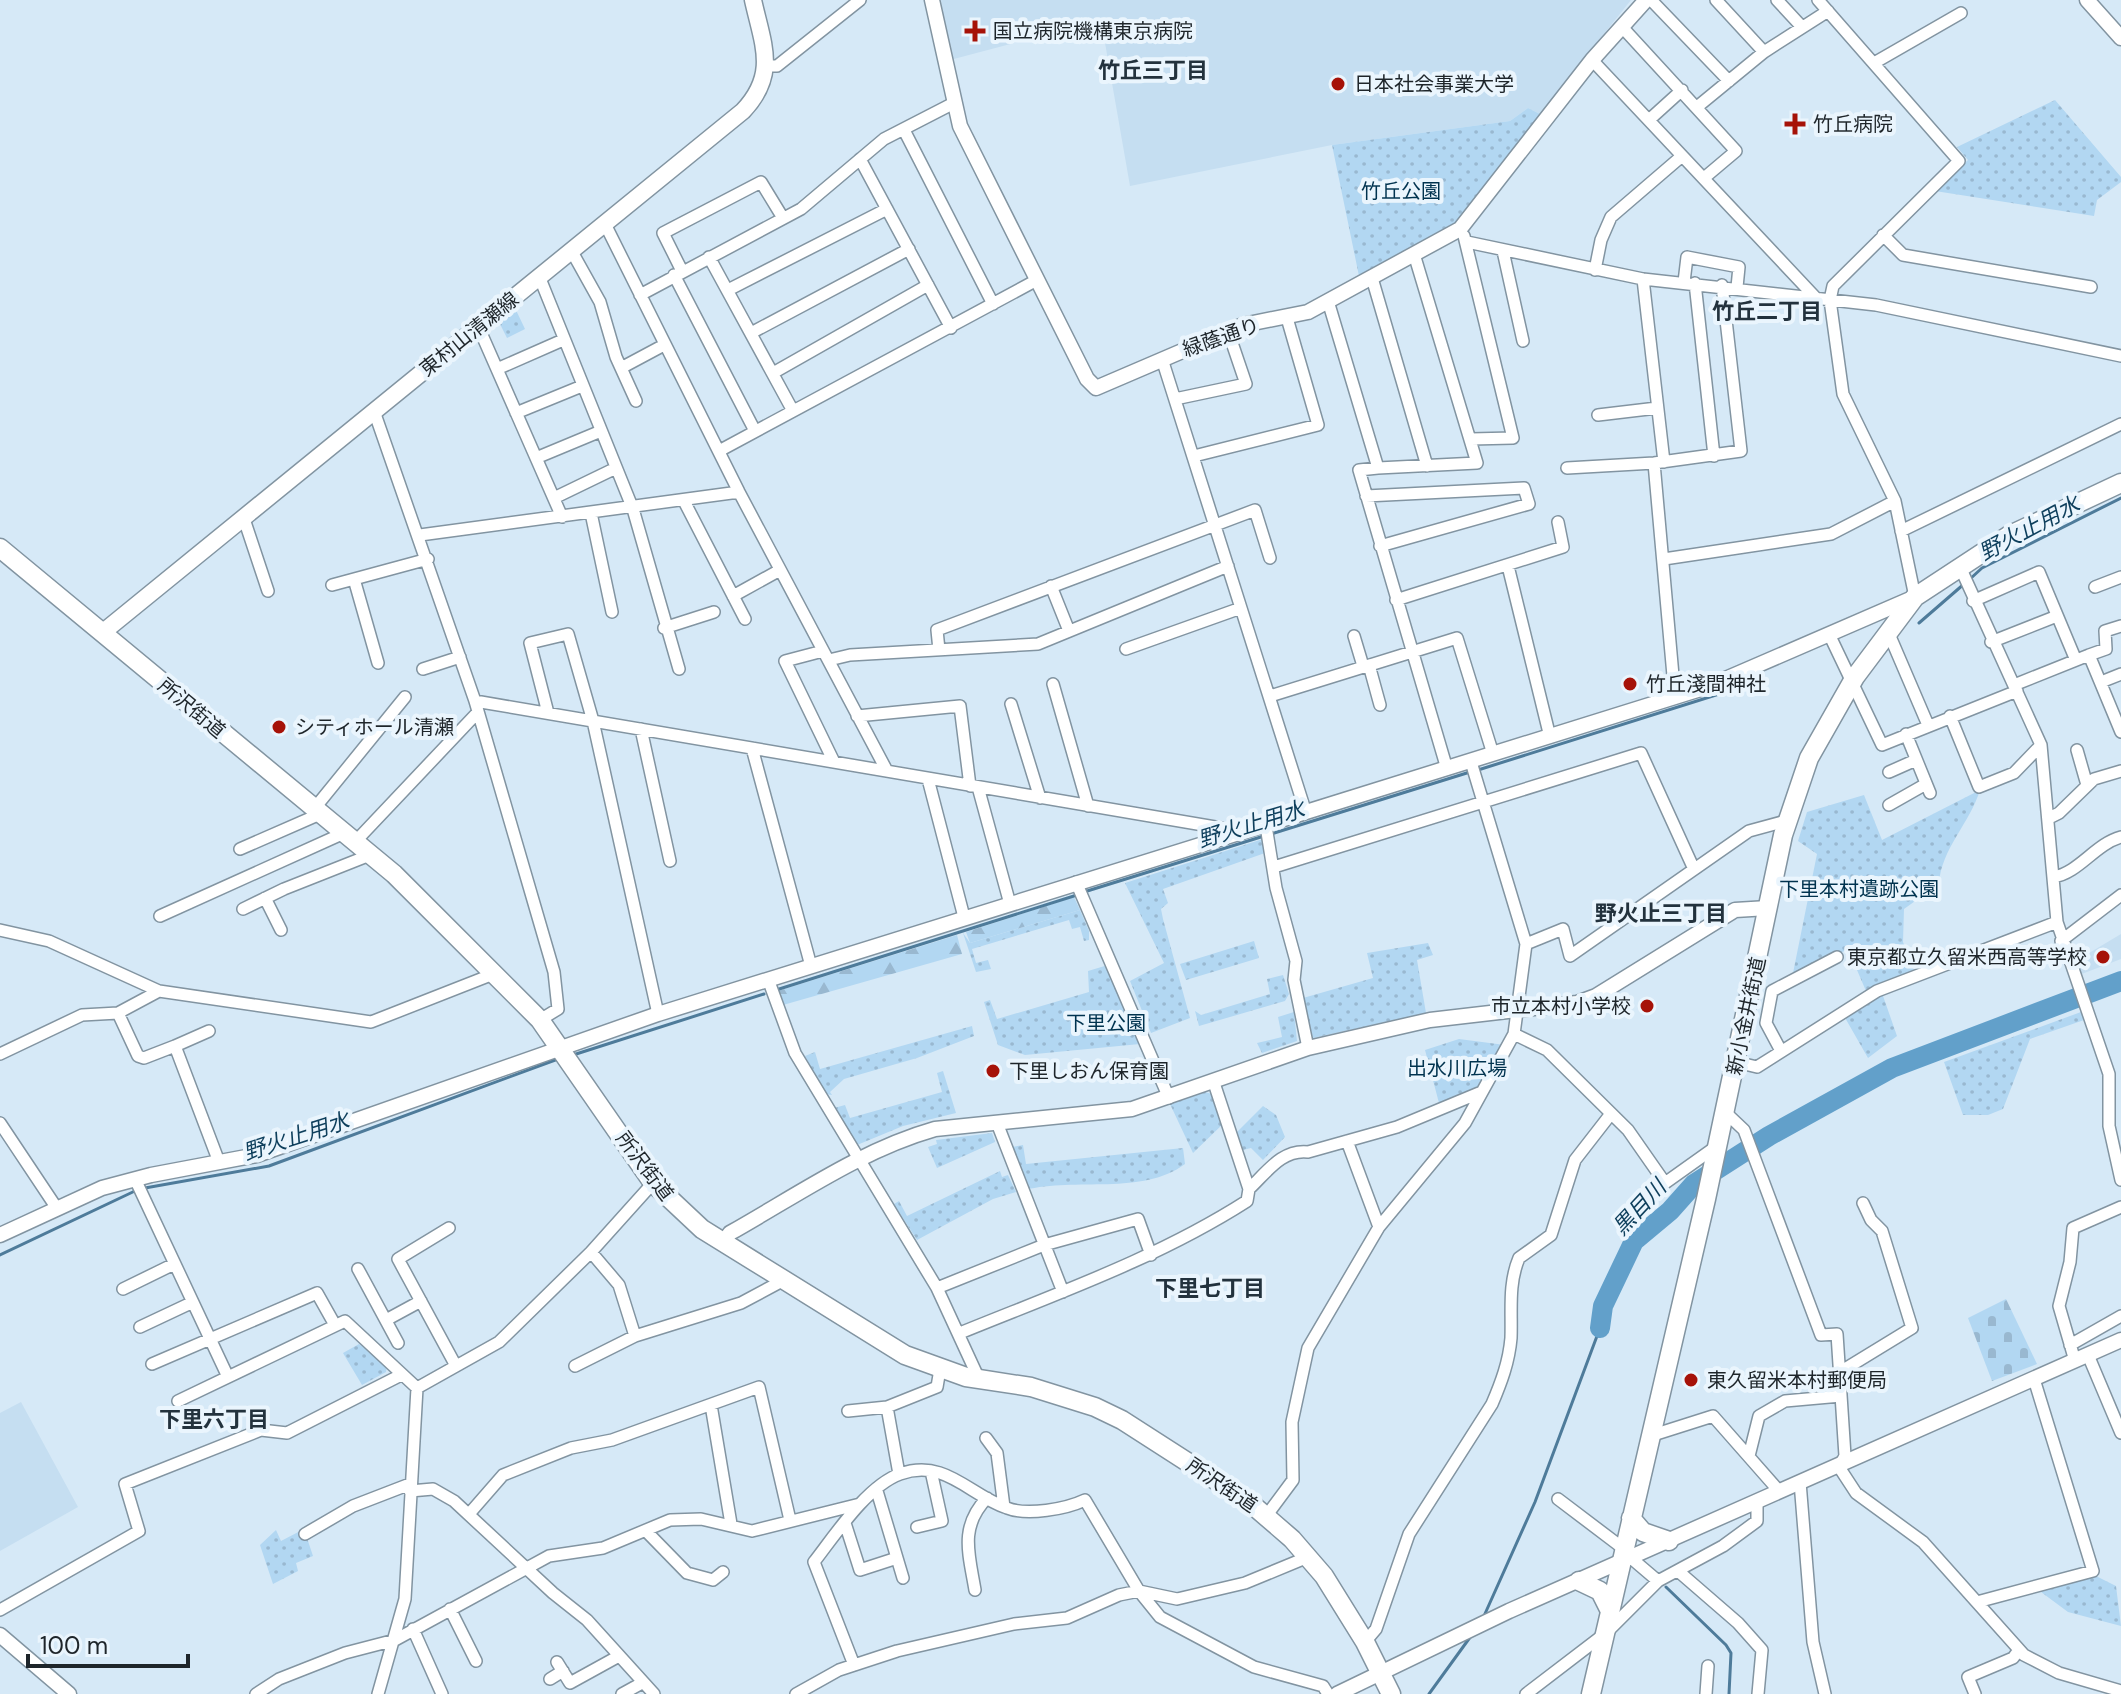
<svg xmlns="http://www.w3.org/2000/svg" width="2121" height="1694" font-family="'DM Sans','Noto Sans JP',sans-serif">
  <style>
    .built { fill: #c5def1 }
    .grass { fill: url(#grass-dots) }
    .forest { fill: url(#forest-firs) }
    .cemetery { fill: url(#cemetery-stones) }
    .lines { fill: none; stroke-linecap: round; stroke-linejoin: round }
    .stream { stroke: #4e7b9a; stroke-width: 3 }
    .river { stroke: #62a0ca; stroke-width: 20 }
    .minor-casing { stroke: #8294a1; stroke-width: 14 }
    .tertiary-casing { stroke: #8294a1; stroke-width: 17 }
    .secondary-casing { stroke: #8294a1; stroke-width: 19 }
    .primary-casing { stroke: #8294a1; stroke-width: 21 }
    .minor { stroke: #fff; stroke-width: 11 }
    .tertiary { stroke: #fff; stroke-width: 14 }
    .secondary { stroke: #fff; stroke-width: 16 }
    .primary { stroke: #fff; stroke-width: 18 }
    .poi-dot { fill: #a61208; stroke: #eaf5fd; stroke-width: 3 }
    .labels { text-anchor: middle; stroke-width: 8; stroke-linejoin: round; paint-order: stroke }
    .poi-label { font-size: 20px; fill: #1e252a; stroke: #eaf5fd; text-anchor: start }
    .park-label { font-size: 20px; fill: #00334f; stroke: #eaf5fd }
    .street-label { font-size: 20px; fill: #1e252a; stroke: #eaf5fd }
    .neighbourhood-label { font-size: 22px; font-weight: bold; fill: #23323d; stroke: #eaf5fd }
    .water-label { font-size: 22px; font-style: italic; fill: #0e3f5c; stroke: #eaf5fd }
  </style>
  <defs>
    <pattern id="grass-dots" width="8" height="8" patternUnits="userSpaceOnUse" patternTransform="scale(2)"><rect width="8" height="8" fill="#b2d7f2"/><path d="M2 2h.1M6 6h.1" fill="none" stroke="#99b8d0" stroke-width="1.8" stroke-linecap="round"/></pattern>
    <pattern id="forest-firs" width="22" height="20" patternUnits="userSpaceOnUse" patternTransform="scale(2)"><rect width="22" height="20" fill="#b2d7f2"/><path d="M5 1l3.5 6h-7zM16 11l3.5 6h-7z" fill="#99b8d0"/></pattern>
    <pattern id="cemetery-stones" width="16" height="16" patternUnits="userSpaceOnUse" patternTransform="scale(2)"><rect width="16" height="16" fill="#b2d7f2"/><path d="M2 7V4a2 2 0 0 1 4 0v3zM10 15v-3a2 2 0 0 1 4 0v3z" fill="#99b8d0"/></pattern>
  </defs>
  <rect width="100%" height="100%" fill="#d6e9f7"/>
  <path class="built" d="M941,0H1631L1540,114L1528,108L1510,121L1332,145L1130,186L1101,20L950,60Z
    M2121,934V959L2079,975L2074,962Z
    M21,1402L78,1507L0,1551V1413Z"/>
  <path class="grass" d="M2055,100L2121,177V182L2097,200L2094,216L1935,191L1968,160L1957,147Z
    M1528,108L1540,114L1454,226L1359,276L1332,145L1510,121Z
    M515,308L525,329L507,338L499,322Z
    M1980,790C1970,823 1941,849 1939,884L1904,909L1903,942L1915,973L1866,991L1848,949L1792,978L1817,854L1798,841L1807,812L1864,795L1882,840Z
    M1263,839L1265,853L1163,889L1168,903L1161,909L1163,919L1190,1018L1151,1033L1130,981L1164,963L1125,883Z
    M1080,910L1089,931V940L1084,941L1080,927L1072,929L1069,920L972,949L976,963L988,960L991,969L976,972L963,933L970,943Z
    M1254,941L1259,958L1186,980L1180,964Z
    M1428,943L1433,955L1417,960L1426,1013L1313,1038L1303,998L1373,978L1367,953Z
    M1108,965L1140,1044L1025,1055L998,1045L984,1002L990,1000L997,1019L1089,992L1088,971Z
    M1283,975L1289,994L1285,1001L1199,1026L1195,1011L1201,1015L1270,994L1267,979Z
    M1882,993L1897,1036L1868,1058L1844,1016Z
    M1294,1012L1297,1041L1262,1053L1257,1043L1282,1037L1278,1017Z
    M2081,1012L2084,1020L2030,1039L2003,1109L1988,1115H1963L1944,1062Z
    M972,1026L974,1036L917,1058L844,1079L830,1092L832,1095L825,1094L805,1056L815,1052L820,1069Z
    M1459,1039L1505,1045L1475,1091L1439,1103L1425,1050Z
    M943,1071L956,1113L903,1126L857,1145L834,1108L845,1105L850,1118L942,1092L937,1073Z
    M1205,1092L1212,1094L1224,1123L1193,1153L1170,1104Z
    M1263,1106L1276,1115L1285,1137L1263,1160L1251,1148L1243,1150L1237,1132Z
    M992,1133L995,1142L937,1168L928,1147L937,1144L936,1140Z
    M1023,1145L1026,1164L1183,1148L1185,1164C1142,1196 1076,1177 1025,1190L1012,1147Z
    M1000,1171L1002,1177L1008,1175L1016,1192L993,1199L917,1240L894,1204L899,1201L907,1216Z
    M359,1344L387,1365L386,1372L362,1385L343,1353Z
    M304,1529L313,1556L296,1563L298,1571L273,1584L260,1545L276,1530L281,1541Z
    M2094,1575L2116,1586L2121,1626L2068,1612L2037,1589Z"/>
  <path class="forest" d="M1074,897L1080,910L970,943L966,932Z
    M957,935L962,954L783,1005L778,991Z"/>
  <path class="cemetery" d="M2006,1299L2037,1364L1992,1381L1968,1318Z"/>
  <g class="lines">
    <path class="stream" d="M1970,579L1982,568L2121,498
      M1919,623L1964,584
      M1478,770L1735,689
      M1271,834L1470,772
      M1084,892L1264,836
      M776,990L1077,895
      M573,1055L764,994
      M145,1188L269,1166L558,1059
      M0,1255L137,1190
      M1666,1587L1726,1645L1731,1653L1729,1694
      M1484,1616L1535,1502L1600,1328
      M1429,1694L1471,1636"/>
    <path class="river" d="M1600,1328L1603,1306L1634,1241L1670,1211L1694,1184L1769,1136L1892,1068L2121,981"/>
    <defs>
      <path id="minor" d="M1651,0L1729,81
        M1716,0L1764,52
        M1777,0L1802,27
        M1818,0L1959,161L1833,286L1830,300L1843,394L1895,501L1915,597
        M1623,28L1736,151L1704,178
        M1592,60L1815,297
        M1874,63L1961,13
        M766,66H777L860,0
        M1697,107L1764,52L1828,11
        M1650,119L1682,90
        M904,130L993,304
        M860,159L951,328
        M604,222L739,492L887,771
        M1883,235L1903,255L2091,287
        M1464,236L1513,438L1471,439
        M1467,242L1643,279L1876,305L2121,356
        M571,250L600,302L616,357L636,401
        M1503,251L1523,341
        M709,257L793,411
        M1595,270L1601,240L1611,217L1682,156
        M682,271L663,233L761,182L783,218
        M674,275L755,431
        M539,276L633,509L679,669
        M1372,278L1427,466
        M1643,279L1664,462
        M1684,282L1687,257L1739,267L1737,287
        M1695,283L1714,456
        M728,290L887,209
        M640,295L801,209L884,139L952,104
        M1328,301L1378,468L1359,470L1447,769
        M478,326L562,517
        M751,333L909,249
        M1162,359L1306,813
        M621,368L664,345
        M497,369L563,340
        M773,373L928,285
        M1175,399L1246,384L1228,331
        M374,411L475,701L554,972L558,1009L540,1020
        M516,413L582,386
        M1598,415L1657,408
        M719,451L1035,281
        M1194,456L1318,425L1287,318
        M536,458L601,431
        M1654,463L1675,698
        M1378,468L1477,463L1414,254
        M1567,468L1654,463L1741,451L1722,285
        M1366,496L1524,488L1529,504L1380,546
        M554,498L616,468
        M684,501L745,619
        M591,513L612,612
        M244,519L268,591
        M1901,531L2121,424
        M420,535L739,492
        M1664,559L1831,534L1895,501
        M1508,566L1550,737
        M1960,567L2041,745L2057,922L2109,1074V1126L2121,1180
        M354,579L378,663
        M332,585L428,559
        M1051,586L1069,631
        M2095,587L2121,577
        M733,596L780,570
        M1396,600L1563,547L1558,522
        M1973,601L2039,572L2075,658
        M664,628L714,612
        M1829,634L1882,745L2017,691
        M1889,634L1928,725
        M1354,636L1363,666
        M1991,642L2057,616
        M1126,649L1241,608
        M939,650L937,630L1255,510L1270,558
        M823,651L785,661L834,762
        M2089,655L2106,649L2105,631L2121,626
        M829,660L850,655L1038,644L1228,566
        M1369,665L1380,705
        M423,669L460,657
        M2101,682L2121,674
        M1053,684L1088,806
        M2014,685L2089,655L2121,732
        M1270,696L1457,638L1493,754
        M475,701L1221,828L1238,835
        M1011,704L1040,798
        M548,713L530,643L568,634L593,721L658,1014
        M857,716L960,706L970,786
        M1950,716L1979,787L2014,773L2041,745
        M641,729L670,861
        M1906,734L1930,793
        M752,748L811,966
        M2077,750L2087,785
        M1471,762L1526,944L1514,1034L1547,1050L1628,1130L1665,1183L1717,1146
        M1889,772L1916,760
        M928,779L964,917
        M978,787L1010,904
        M1889,805L1926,784
        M314,809L405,697
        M2049,818L2059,813L2094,779L2121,771
        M1266,826L1276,888L1296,961L1294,980L1308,1048
        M355,842L478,712
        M240,849L320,814
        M1274,867L1641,753L1693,867
        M2053,877C2079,873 2095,844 2121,837
        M1076,882L1169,1098
        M265,898L281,930
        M243,909L284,889L370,855
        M160,916L344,833
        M0,930L49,941L159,991L371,1022L496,973
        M2061,941L2121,895
        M1526,944L1563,929L1570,956L1749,831L1786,821
        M768,979L795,1053L937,1288L979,1379
        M118,1013L138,1056L144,1058L175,1046L219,1162
        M175,1046L209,1031
        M1781,1051L1766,1023L1772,991L1837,957
        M0,1054L82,1015L118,1013L159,991
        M1736,1062L1757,1067L1877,991L2057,922
        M1725,1112L1744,1130L1821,1335L1837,1334L1845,1456L1839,1467L1856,1493L1923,1542L2024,1655L2059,1673L2121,1691
        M0,1123L56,1207
        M997,1123L1063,1292
        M1347,1141L1379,1227
        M135,1179L228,1377
        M1249,1189C1267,1172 1282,1149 1308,1152L1397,1127L1479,1093
        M449,1228L398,1259L456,1366
        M591,1252L619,1285L635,1336
        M358,1269L398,1343
        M937,1288L1044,1245L1138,1219L1151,1255
        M123,1289L172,1265
        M386,1320L421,1301
        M140,1327L191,1303
        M960,1333C1058,1293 1158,1258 1247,1201L1249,1189L1214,1083
        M2070,1345L2121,1316
        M2088,1355L2121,1433
        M2075,1361L2059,1306L2070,1262L2073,1228L2121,1207
        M152,1364L317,1293L335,1325
        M575,1366L635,1336L741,1303L784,1280
        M1840,1372L1912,1328L1882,1231L1871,1220L1863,1203
        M178,1401L345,1321L417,1388
        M711,1405L731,1524
        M887,1407L899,1474
        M848,1411L887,1407L937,1387L940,1369
        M1650,1436L1713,1416L1779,1491
        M986,1438L997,1453L1004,1507
        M1749,1456L1759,1416L1785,1401L1841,1396
        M1800,1482L1813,1642L1825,1694
        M410,1491L433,1489L454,1501L553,1593L587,1620L654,1694
        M877,1491L903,1578
        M1558,1499L1624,1549
        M469,1514L503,1475L571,1448L612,1440L759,1387L790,1520
        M1267,1515L1293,1480L1292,1422L1308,1348L1379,1227L1465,1123L1514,1034
        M845,1523L860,1570L897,1558
        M917,1527L942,1521L931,1471
        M646,1531L687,1573L713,1580L723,1572
        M305,1534L353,1506L410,1484
        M1631,1558L1658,1581
        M1678,1571L1738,1623L1762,1650L1758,1694
        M975,1590C969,1554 959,1527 987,1498
        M1977,1602L2093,1571L2034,1379
        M450,1609L476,1661
        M0,1610L139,1531L125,1484L261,1430L287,1433L401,1375
        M413,1629L442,1694
        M1365,1642L1376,1629L1409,1534L1492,1404C1501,1383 1509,1362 1511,1338C1512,1311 1508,1284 1519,1258L1551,1235L1575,1160L1610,1115
        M557,1662L570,1683L619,1656
        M854,1665L814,1562C835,1535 867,1486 900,1474C945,1458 969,1495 1007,1508C1027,1516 1066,1509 1085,1500L1139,1591L1160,1617L1254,1667L1323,1686L1328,1694
        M550,1679L563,1671
        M256,1694L279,1679L345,1653L395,1640L549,1556L603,1548L670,1520L701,1519L752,1531L860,1504
        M378,1694L405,1599L417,1388L499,1342L591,1252L653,1183
        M622,1694L642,1683
        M796,1694L839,1670L897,1651L1014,1624L1067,1618L1119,1595L1139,1591L1177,1599L1245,1583L1308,1557
        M1526,1694L1607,1632L1658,1581L1723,1546L1757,1521V1502
        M1706,1694L1708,1666
        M1975,1694L1968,1677L2013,1658L2019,1650"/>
      <path id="tertiary" d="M932,0L960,126L1087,379L1096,388L1243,325L1308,312L1460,229L1592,60L1646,0
        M2087,0L2121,38
        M0,1235L102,1188L151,1175L257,1155L658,1014L1707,687L1915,597
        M723,1243L730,1233C796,1196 861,1150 935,1129L1132,1109L1308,1048L1430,1020L1577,1003L1596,996L1735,910L1768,908
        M0,1635L69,1694
        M1337,1694L1509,1611L2121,1340"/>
      <path id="secondary" d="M102,633L743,111C778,74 763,45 753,0"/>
      <path id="primary" d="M0,548L394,874L540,1020L653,1183L702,1229L905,1355L966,1377L1031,1387L1095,1407L1122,1420L1248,1501L1292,1539L1324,1576L1365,1642L1391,1694
        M1631,1518L1643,1532L1669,1541
        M1579,1581L1600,1591L1610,1611
        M1591,1694L1706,1199L1783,835L1809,758L1855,677L1915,597L2008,536L2121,483"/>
    </defs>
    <use href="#minor" class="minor-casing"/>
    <use href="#tertiary" class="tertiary-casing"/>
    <use href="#secondary" class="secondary-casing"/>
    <use href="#primary" class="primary-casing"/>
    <use href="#minor" class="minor"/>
    <use href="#tertiary" class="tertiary"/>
    <use href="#secondary" class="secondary"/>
    <use href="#primary" class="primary"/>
  </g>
  <g class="poi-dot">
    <path d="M971 19h8v8h8v8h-8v8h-8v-8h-8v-8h8z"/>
    <circle cx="1338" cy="84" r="8"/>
    <path d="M1791 112h8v8h8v8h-8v8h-8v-8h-8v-8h8z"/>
    <circle cx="1630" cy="684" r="8"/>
    <circle cx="279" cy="727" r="8"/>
    <circle cx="2103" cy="957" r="8"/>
    <circle cx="1647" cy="1006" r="8"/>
    <circle cx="993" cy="1071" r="8"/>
    <circle cx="1691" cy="1380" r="8"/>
  </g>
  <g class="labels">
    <g class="poi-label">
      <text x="993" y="38">国立病院機構東京病院</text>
      <text x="1354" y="91">日本社会事業大学</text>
      <text x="1813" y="131">竹丘病院</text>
      <text x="1646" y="691">竹丘淺間神社</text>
      <text x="295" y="734">シティホール清瀬</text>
      <text x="2087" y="964" text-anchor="end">東京都立久留米西高等学校</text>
      <text x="1631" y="1013" text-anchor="end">市立本村小学校</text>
      <text x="1009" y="1078">下里しおん保育園</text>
      <text x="1707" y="1387">東久留米本村郵便局</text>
    </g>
    <g class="park-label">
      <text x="1401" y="198">竹丘公園</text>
      <text x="1859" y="896">下里本村遺跡公園</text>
      <text x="1106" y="1030">下里公園</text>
      <text x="1457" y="1075">出水川広場</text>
    </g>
    <g class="street-label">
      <text transform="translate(469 334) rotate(-39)" y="7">東村山清瀬線</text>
      <text transform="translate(1221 337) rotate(-19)" y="7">緑蔭通り</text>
      <text transform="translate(192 708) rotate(40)" y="7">所沢街道</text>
      <text transform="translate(1746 1016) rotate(-78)" y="7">新小金井街道</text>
      <text transform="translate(645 1166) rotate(53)" y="7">所沢街道</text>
      <text transform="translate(1222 1485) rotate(34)" y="7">所沢街道</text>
    </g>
    <g class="neighbourhood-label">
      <text x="1153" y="78">竹丘三丁目</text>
      <text x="1767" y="319">竹丘二丁目</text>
      <text x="1661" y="921">野火止三丁目</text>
      <text x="1210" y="1296">下里七丁目</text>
      <text x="214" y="1427">下里六丁目</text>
    </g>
    <g class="water-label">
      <text transform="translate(2029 528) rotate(-28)" y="8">野火止用水</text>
      <text transform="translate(1251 824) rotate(-17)" y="8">野火止用水</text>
      <text transform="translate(296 1136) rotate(-18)" y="8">野火止用水</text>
      <text transform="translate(1639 1207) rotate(-47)" y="8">黒目川</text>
    </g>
  </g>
  <path d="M28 1654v12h160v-12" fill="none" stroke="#1e252a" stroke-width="4"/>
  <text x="40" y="1654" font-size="24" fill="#1e252a" stroke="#eaf5fd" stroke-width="6" paint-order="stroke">100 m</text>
</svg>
